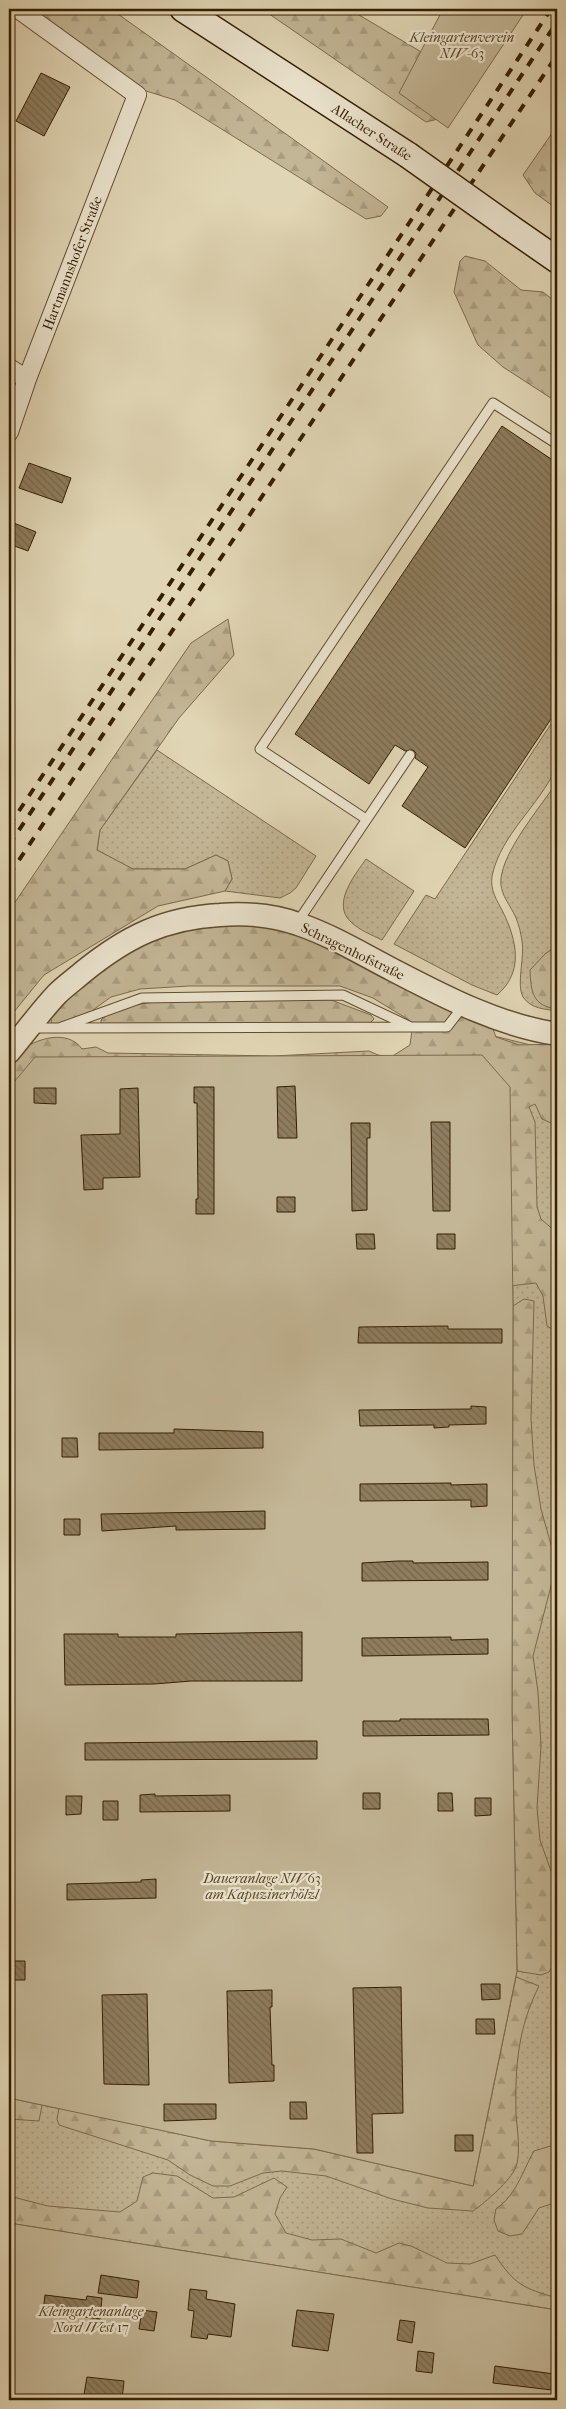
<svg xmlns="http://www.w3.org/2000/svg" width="566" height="2409" font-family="'IM FELL French Canon',serif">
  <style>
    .grass { fill: url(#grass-dots); stroke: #7c6a4c }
    .forest { fill: url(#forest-firs); stroke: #7c6a4c }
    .garden { fill: #c3b696; stroke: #7c6a4c }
    .building { fill: url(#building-back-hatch); stroke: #351e01 }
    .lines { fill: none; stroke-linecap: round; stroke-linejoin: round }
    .service-casing { stroke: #604c2e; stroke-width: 11 }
    .minor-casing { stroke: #604c2e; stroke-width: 20 }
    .tertiary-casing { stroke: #604c2e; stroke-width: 25 }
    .secondary-casing { stroke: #351e01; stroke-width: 28 }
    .service { stroke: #ebe4ce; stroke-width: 9 }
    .minor { stroke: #ebe4ce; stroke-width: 18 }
    .tertiary { stroke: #ebe4ce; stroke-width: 22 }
    .secondary { stroke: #ebe4ce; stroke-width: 25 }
    .rail { stroke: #351e01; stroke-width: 4; stroke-dasharray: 9 9; stroke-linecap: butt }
    .secondary-bridge-casing { stroke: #351e01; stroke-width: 28; stroke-linecap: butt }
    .secondary-bridge { stroke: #ebe4ce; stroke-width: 25 }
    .labels { text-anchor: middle; stroke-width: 4.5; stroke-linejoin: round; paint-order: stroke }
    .park-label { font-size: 14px; font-style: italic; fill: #584426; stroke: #ebe4ce }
    .street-label { font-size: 14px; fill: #351e01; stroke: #ebe4ce }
  </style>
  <defs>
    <pattern id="grass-dots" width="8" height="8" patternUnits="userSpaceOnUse" patternTransform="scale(1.25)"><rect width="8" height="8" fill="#c3b696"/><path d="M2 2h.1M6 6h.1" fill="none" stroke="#a89c80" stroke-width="1.8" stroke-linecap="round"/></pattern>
    <pattern id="forest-firs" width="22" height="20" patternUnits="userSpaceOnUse" patternTransform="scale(1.25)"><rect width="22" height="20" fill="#c3b696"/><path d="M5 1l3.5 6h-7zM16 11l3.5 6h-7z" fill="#a89c80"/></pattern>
    <pattern id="building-back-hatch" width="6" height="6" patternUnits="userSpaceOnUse" patternTransform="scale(1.25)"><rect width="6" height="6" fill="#8e7d5e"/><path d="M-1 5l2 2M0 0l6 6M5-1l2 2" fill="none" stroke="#75664b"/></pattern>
  </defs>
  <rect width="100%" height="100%" fill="#e0d5b4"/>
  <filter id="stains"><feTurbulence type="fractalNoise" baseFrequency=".004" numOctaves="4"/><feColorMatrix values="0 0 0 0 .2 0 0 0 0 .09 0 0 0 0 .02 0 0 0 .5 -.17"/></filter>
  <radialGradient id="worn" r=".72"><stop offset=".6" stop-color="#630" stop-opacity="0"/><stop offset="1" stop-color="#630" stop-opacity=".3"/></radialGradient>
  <path class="grass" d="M557,715C557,727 561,758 556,768C539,806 501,834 492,876C490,891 497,900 503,912C517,941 524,972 497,995L472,985L394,944L426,895L435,899Z
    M157,750L316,856L296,888L290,893L280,898L225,891L232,879L228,861L216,855L185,869H132L97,850L100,830Z
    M557,782V946L545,954L554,1009H557V1011C545,1009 531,1009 523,997C516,985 525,956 522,941C521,934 519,925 516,918C509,902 497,892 502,873C508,845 541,806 557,782Z
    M366,859L414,891L382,940C372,935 359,930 351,922C331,904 355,875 366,859Z
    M494,1036L543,1048L557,1049V2310L9,2223V2098L211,2141L473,2185L517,1971L512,1710L513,1306L510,1087Z"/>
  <path class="forest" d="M32,9H111L388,207L381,216L366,219L175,100L143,90Z
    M262,9H349L423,53L446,117L426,122Z
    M557,126V209L535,193L523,175Z
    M465,256L485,261L521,290L543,292L557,303V402L503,367L478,345L454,292L460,261Z
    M228,619L234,655L179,718L100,830L97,850L133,869H185L216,855L228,861L232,879L225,891L158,906L44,975L9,1018V911L191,643Z
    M248,922L285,929L328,947L474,1017L493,1029L496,1037L519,1045L557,1044V1122L551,1123L542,1119L535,1104L529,1107L535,1122L537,1207L541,1219L557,1233V1332L547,1326L543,1296L536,1283L509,1286L9,1179V1067C12,1062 15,1054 20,1051C37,1038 68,1029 82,1049L96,1047L108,1053L274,1056L369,1051L378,1055L391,1057L410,1045L412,1030L409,1020L373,998L340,986H189L140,989L111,997L93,1010L74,1032L52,1030L51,1019L74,993L126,950L190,927Z
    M557,946V1009C532,1006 531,991 530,970L545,954Z
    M259,1000H331L371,1015L374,1019L369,1024H101V1020C123,994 223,1001 259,1000Z
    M524,1299L534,1301L531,1419L534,1465L541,1509L553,1552V1578L533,1656L538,1692L541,1746L537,1808L540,1840L557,1888V1958L549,1972L541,1975L517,1971L512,1710L513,1306Z
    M516,1977L539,1986C518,2028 515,2066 516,2113C517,2129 521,2152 516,2167C510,2181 486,2202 473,2211L428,2208L392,2199L326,2176L282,2171L263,2173L230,2186H213L190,2175L168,2160L59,2125L57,2119L59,2108L211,2141L314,2149L473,2186Z
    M9,2098L42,2105L39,2121L9,2119Z
    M557,2144V2202L539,2208L522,2234L510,2236L498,2231L494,2220L496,2209C517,2194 522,2172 534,2151Z
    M153,2173L177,2176L213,2198L234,2197L274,2178L287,2187L280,2198L275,2214L286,2233L312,2240L341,2239L376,2253L399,2243L411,2246L447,2263L470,2264L495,2255C515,2285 523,2288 557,2298V2310L9,2223V2196L48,2206L120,2212L137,2201L143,2177Z"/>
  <path class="garden" d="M443,9H527L448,128L399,93Z
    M482,1055L510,1087L513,1306L512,1710L517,1971L473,2186L314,2149L211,2141L9,2098V1088L35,1057Z
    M9,2223L557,2310V2400H9Z"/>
  <path class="building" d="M41,73L70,87L44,136L16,121Z
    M502,426L557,463V710L465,848L402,806L428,767L415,758L416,753L413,750L405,751L395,745L369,784L295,734Z
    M29,463L71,478L62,503L19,488Z
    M9,521L36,532L28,551L9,544Z
    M295,1086L297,1138H278L277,1087Z
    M194,1087H214V1214H196V1199H198L197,1103H194Z
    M34,1088H56V1104L34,1103Z
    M138,1088L140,1177L103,1178V1189L84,1190L81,1135L120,1134V1089Z
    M431,1122H450V1211H433Z
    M351,1123H370V1138H367V1210L352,1211Z
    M277,1197H295V1212H277Z
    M356,1234H374L375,1249H357Z
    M437,1234H455V1249H437Z
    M448,1326V1329H502V1343H358L359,1327Z
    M471,1406L486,1407V1424L449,1425V1427L434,1428V1425L360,1426L359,1410L471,1409Z
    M174,1429L263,1432V1448L99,1450V1433H174Z
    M62,1438H77L78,1457H62Z
    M451,1483V1485L487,1484V1506L471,1507V1500L360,1501V1484Z
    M265,1511V1529L176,1530V1526L102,1531L101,1514Z
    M64,1519H80V1535H64Z
    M398,1561H413V1563L488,1562V1580L362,1581V1563Z
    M302,1632V1681H191L154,1684L65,1685L64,1634H118V1637H176V1634Z
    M451,1637V1640L488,1639V1654L362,1656V1638Z
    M400,1719H488L489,1735L363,1736V1721H400Z
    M302,1741H317V1759L85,1760V1743Z
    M363,1793H380V1809H363Z
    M438,1793H452L453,1811H438Z
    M155,1794V1796L230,1795V1811L140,1812V1795Z
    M66,1796H82L81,1814L66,1815Z
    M475,1798H491V1815L475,1816Z
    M103,1801H118V1820H103Z
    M156,1879V1898L67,1900V1884L141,1882V1880Z
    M10,1961H25V1980H10Z
    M481,1984H500V1999L482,2000Z
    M401,1987L403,2113L372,2114L373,2153H357L353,1988Z
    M272,1990V2007H270L272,2065H274V2081L229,2083L227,1991Z
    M147,1994L149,2085L104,2084L102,1995Z
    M476,2019H494L495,2034H476Z
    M290,2102H306L307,2119H290Z
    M164,2104H216V2119L164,2121Z
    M455,2135H473V2151H455Z
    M101,2275L139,2281L137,2298L98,2293Z
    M190,2289L207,2291L206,2299L235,2304L231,2337L208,2334L207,2339L191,2337L194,2311L188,2310Z
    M45,2295L86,2300L87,2296L102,2298L100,2319L43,2312Z
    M142,2310L157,2312L154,2331L139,2329Z
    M297,2310L334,2314L328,2351L292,2346Z
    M400,2320L415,2322L412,2343L397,2340Z
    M418,2351L434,2353L432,2373L416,2371Z
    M495,2366L554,2374L552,2390L493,2383Z
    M87,2377L124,2381L122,2400H83Z"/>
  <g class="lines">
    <defs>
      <path id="service" d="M366,819L260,749L493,403L557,444
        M297,923L410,755
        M343,995L411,1027L59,1028L142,998Z
        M411,1027H447L464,1005
        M32,1028H59"/>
      <path id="minor" d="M9,368L27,379
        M9,432L27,379L137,95L18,9"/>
      <path id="tertiary" d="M9,1052C25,1033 40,1012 57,994C65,986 75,979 83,972C126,937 164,918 220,915C246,913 273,915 298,924C331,935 362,954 393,970C445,997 498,1025 557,1034"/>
      <path id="secondary" d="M183,9L408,155
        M508,226L557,260"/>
    </defs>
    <use href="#service" class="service-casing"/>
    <use href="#minor" class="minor-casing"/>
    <use href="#tertiary" class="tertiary-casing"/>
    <use href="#secondary" class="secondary-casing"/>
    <use href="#service" class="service"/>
    <use href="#minor" class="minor"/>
    <use href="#tertiary" class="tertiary"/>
    <use href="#secondary" class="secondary"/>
    <path class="rail" d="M9,826L551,9
      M9,845L557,22
      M9,875L557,55"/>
    <defs>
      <path id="secondary-bridge" d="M408,155L508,226"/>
    </defs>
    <use href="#secondary-bridge" class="secondary-bridge-casing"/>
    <use href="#secondary-bridge" class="secondary-bridge"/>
  </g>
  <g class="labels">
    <g class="park-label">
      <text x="462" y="42">Kleingartenverein<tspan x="462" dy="16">NW-63</tspan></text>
      <text x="262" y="1883">Daueranlage NW63<tspan x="262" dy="16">am Kapuzinerhölzl</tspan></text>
      <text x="91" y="2316">Kleingartenanlage<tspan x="91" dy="16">Nord West 17</tspan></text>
    </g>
    <g class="street-label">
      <text transform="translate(372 132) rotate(33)" y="5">Allacher Straße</text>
      <text transform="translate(72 263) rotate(-69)" y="5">Hartmannshofer Straße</text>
      <text transform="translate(353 951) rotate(26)" y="5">Schragenhofstraße</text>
    </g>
  </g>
  <rect width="566" height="2409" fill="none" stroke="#e0d5b4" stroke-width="30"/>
  <rect x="10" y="10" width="546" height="2389" fill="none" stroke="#351e01" stroke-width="2.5"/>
  <rect x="15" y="15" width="536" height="2379" fill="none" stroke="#351e01"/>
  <rect width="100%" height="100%" filter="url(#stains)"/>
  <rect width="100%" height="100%" fill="url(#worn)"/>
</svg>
